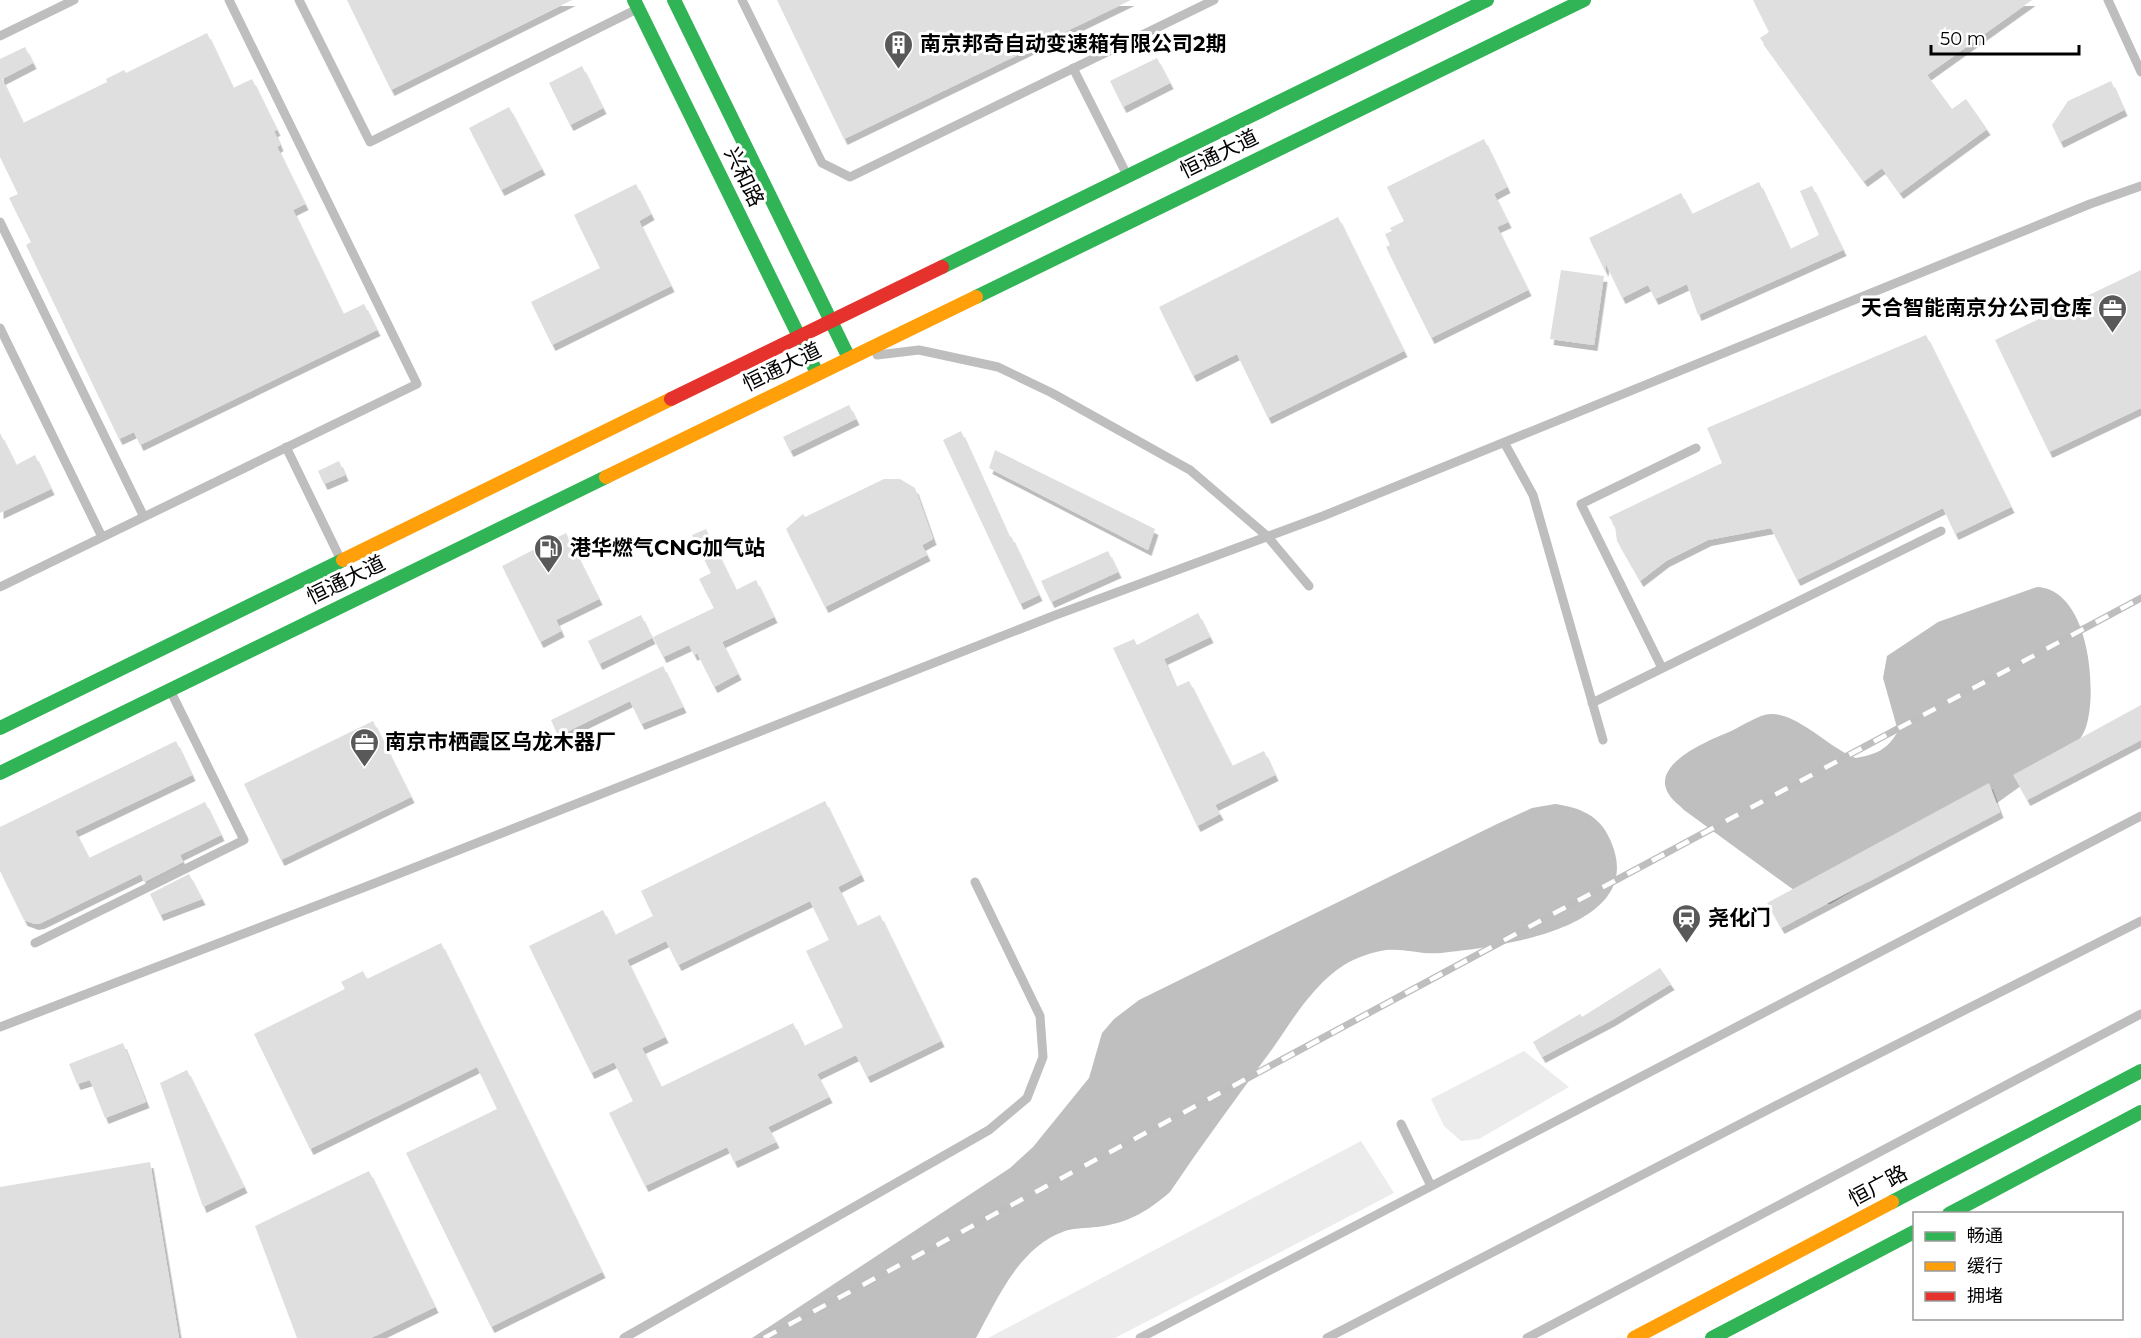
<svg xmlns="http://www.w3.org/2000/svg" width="2141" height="1338" font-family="Montserrat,'Noto Sans SC',sans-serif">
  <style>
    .green { fill: #ececec }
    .water { fill: #bfbfbf }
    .building { fill: #dfdfdf; fill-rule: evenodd; filter: url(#shadow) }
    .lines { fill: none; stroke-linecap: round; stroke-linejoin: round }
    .lane { stroke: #bebebe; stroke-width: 9 }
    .fast { stroke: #30b455; stroke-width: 14 }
    .slow { stroke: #ff9f0a; stroke-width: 14 }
    .jam { stroke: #e5322d; stroke-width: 14 }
    .rail-casing { stroke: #bebebe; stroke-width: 7 }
    .rail { stroke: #fff; stroke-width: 4.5; stroke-dasharray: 14; stroke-linecap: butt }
    .labels { text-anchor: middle; stroke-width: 6; stroke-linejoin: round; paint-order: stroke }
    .poi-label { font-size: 21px; font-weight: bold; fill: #000; stroke: #fff; text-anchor: start }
    .street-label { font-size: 21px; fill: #000; stroke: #fff }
  </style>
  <defs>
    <filter id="shadow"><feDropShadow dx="3.5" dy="6" stdDeviation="0" flood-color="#0004"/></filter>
  </defs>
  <rect width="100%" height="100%" fill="#fff"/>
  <path class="green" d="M1524,1051L1569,1087L1479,1139L1461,1141L1444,1126L1431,1099Z
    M1361,1141L1394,1193L1115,1338H988Z"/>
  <path class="water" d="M2037,587C2089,589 2098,690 2086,727C2083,736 2077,743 2071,750L1972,821L1830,904L1818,903L1798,893L1684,810C1679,805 1671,799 1668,793C1651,763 1710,740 1729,732C1741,727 1759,714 1771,714C1798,713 1830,749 1856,758C1877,754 1887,750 1898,731L1883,678L1887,656L1938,622Z
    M1555,804C1575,807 1593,812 1605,830C1662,927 1500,947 1441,953C1423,955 1404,948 1386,950C1372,952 1355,958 1344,965C1313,985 1293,1019 1273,1048C1238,1096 1203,1143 1170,1192C1147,1212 1128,1223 1097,1227C1087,1228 1074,1228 1065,1231C1019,1247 998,1298 976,1338H752L1010,1168L1033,1147L1089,1078L1102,1033L1114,1019L1139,1000L1497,824L1532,808Z"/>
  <path class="building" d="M347,0H572L391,90Z
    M777,0H1131L844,139Z
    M1753,0H2032L1927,75L1952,109L1966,99L1987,129L1900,193L1882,168L1864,181L1760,38L1769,32Z
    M207,33L233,88L252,79L277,130L274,131L280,145L277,147L305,204L293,210L343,314L364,304L377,330L140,445L134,432L119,439L26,245L31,242L9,198L18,194L0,157V59L25,47L33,63L2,79L23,123L107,82L106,79L124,70L126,73Z
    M1157,58L1170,83L1123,107L1110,81Z
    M582,66L603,108L570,125L549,83Z
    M2111,81L2124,110L2060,142L2052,125L2068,101Z
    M509,107L542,169L501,190L469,128Z
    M1484,139L1507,187L1494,194L1508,222L1497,227L1528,290L1431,338L1386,247L1390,245L1385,234L1392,231L1390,228L1404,221L1387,187Z
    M1759,182L1790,249L1819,235L1800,191L1812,186L1843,250L1698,315L1687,284L1655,299L1648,285L1622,298L1606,264L1605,271L1589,238L1681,193L1692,214Z
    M636,184L651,214L639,221L671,286L552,345L531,302L600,268L574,215Z
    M1338,217L1404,351L1268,418L1237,354L1193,376L1159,307Z
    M1561,270L1604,276L1594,345L1550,339Z
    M2141,270V408L2049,452L1995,340Z
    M1926,335L2011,507L1955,534L1943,508L1797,580L1771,528L1708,540L1666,561L1640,581L1617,541L1615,526L1609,517L1722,463L1707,428Z
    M849,405L856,419L790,451L783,437Z
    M961,431L1009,537L1011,536L1039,595L1020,604L943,440Z
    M0,433L16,465L35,455L51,489L0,513Z
    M995,450L1155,529L1148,550L989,468Z
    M339,461L345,475L324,484L318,471Z
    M884,479H900L915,488L933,539L922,545L927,555L825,607L786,529L803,514L805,517Z
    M706,529L736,590L756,580L774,617L722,642L738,674L714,687L697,653L694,655L689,645L663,657L653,637L714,608L699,579L711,573L692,535Z
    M566,533L599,599L556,620L561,631L540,642L502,566Z
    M1108,551L1118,572L1051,602L1041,581Z
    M1198,613L1210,637L1164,659L1176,687L1189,681L1232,766L1264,751L1275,775L1215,805L1220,814L1197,826L1113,648L1134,639L1137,645Z
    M641,615L652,638L599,664L588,641Z
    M663,666L683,707L641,724L630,701L558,736L551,720Z
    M2141,705V740L2027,800L2013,775Z
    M373,721L411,797L281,860L244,784Z
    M176,741L192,775L75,831L89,858L205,802L221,835L180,855L183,862L144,882L141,874L41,923L35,924L24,920L0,871V827Z
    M1989,783L2000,812L1781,928L1767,903Z
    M825,801L861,875L838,887L857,926L880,915L941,1041L867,1077L856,1055L817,1074L829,1097L768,1127L776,1142L734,1162L727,1147L645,1186L609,1113L633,1101L614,1062L591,1073L529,946L603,910L615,935L653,916L641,891ZM810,901L829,940L806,951L843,1027L804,1046L793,1023L661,1087L642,1048L665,1037L627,960L666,941L678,965Z
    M189,874L202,899L160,915L150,894Z
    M441,943L602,1272L491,1327L406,1153L497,1109L477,1067L310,1149L254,1034L345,989L341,982L363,971L367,979Z
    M1660,968L1671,984L1612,1020L1542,1057L1533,1042L1580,1014L1582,1017Z
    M123,1043L146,1102L105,1118L90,1080L77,1084L69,1064Z
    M187,1070L244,1187L203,1207L160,1083Z
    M150,1162L179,1338H0V1187Z
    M369,1171L435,1307L371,1338H297L255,1226Z"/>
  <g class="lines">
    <path class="lane" d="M299,0L370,142L637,9
      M742,0L822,163L850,177L1214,0
      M2108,0L2141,72
      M0,36L74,0
      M1073,68L1127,175
      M0,222L144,517
      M0,328L102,537
      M877,355L919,350L998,367L1052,393L1190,470L1267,536L1309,586
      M1505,444L1533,495L1603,740
      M286,447L340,558
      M0,587L417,384L229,0
      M1662,668L1581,504L1696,448
      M1592,703L1941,531
      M35,943L244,840L171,692
      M0,1027L365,887L1053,616L1323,516L2090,204L2141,186
      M1401,1124L1431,1186
      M624,1338L989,1130L1027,1098L1043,1057L1040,1016L975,882
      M1140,1338L2141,816
      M1327,1338L1777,1105L2141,921
      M1527,1338L2141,1014"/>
    <path class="fast" d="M634,0L817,373
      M674,0L849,358
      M942,267L1487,0
      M976,297L1584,0
      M0,728L343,560
      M0,773L606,477
      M1892,1202L2141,1071
      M1949,1214L2141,1112
      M1712,1338L1914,1232"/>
    <path class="slow" d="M606,477L976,297
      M343,560L671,399
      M1634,1338L1892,1202"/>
    <path class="jam" d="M671,399L942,267"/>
    <defs>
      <path id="rail" d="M764,1338L2141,598"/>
    </defs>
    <use href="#rail" class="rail-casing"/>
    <use href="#rail" class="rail"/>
  </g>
  <defs>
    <symbol id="building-pin" viewBox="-11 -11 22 30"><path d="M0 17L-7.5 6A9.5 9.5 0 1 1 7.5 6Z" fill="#595959" stroke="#fff"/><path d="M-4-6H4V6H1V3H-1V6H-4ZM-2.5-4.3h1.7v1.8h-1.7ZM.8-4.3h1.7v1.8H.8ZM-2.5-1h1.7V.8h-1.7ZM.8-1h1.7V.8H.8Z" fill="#fff"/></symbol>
    <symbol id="office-pin" viewBox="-11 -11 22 30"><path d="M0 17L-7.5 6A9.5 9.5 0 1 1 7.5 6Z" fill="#595959" stroke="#fff"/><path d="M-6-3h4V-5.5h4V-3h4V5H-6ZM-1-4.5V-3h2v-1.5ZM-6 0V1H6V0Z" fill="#fff"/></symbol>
    <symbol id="fuel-pin" viewBox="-11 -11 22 30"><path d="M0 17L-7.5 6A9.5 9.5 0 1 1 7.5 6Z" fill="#595959" stroke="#fff"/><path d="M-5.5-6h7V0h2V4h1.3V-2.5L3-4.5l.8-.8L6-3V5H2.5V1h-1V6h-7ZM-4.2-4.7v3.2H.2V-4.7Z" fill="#fff"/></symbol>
    <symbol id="station-pin" viewBox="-11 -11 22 30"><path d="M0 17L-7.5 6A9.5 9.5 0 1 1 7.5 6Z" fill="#595959" stroke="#fff"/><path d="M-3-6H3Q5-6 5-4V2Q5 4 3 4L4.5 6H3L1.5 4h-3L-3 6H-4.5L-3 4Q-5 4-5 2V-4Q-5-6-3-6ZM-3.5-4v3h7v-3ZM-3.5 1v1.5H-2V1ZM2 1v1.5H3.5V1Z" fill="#fff"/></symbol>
  </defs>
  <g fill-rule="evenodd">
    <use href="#building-pin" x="882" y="28" width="33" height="45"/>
    <use href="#office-pin" x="2096" y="292" width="33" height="45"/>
    <use href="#fuel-pin" x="532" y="532" width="33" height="45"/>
    <use href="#office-pin" x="348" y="726" width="33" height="45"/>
    <use href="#station-pin" x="1670" y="902" width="33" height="45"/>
  </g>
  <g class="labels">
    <g class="poi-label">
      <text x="920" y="51">南京邦奇自动变速箱有限公司2期</text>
      <text x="2092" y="315" text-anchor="end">天合智能南京分公司仓库</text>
      <text x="570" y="555">港华燃气CNG加气站</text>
      <text x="385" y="749">南京市栖霞区乌龙木器厂</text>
      <text x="1708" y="925">尧化门</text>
    </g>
    <g class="street-label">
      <text transform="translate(1219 154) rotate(-26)" y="7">恒通大道</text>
      <text transform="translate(744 177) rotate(64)" y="7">兴和路</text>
      <text transform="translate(782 367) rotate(-26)" y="7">恒通大道</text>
      <text transform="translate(346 580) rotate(-26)" y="7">恒通大道</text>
      <text transform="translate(1878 1186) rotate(-28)" y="7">恒广路</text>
    </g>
  </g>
  <rect x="1913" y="1212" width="210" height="108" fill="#ffffff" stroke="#999999" stroke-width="1.5"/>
  <rect x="1925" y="1232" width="30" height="9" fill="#30b455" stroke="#999999" stroke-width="1.5"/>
  <text x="1967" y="1242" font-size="18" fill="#000000">畅通</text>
  <rect x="1925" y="1262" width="30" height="9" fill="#ff9f0a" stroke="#999999" stroke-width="1.5"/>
  <text x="1967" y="1272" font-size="18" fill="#000000">缓行</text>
  <rect x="1925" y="1292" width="30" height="9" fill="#e5322d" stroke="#999999" stroke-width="1.5"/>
  <text x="1967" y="1302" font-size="18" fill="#000000">拥堵</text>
  <path d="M1931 45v9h148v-9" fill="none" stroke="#000000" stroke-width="3"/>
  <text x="1940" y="45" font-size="18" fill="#000000" stroke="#ffffff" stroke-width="4.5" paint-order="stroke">50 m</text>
</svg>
